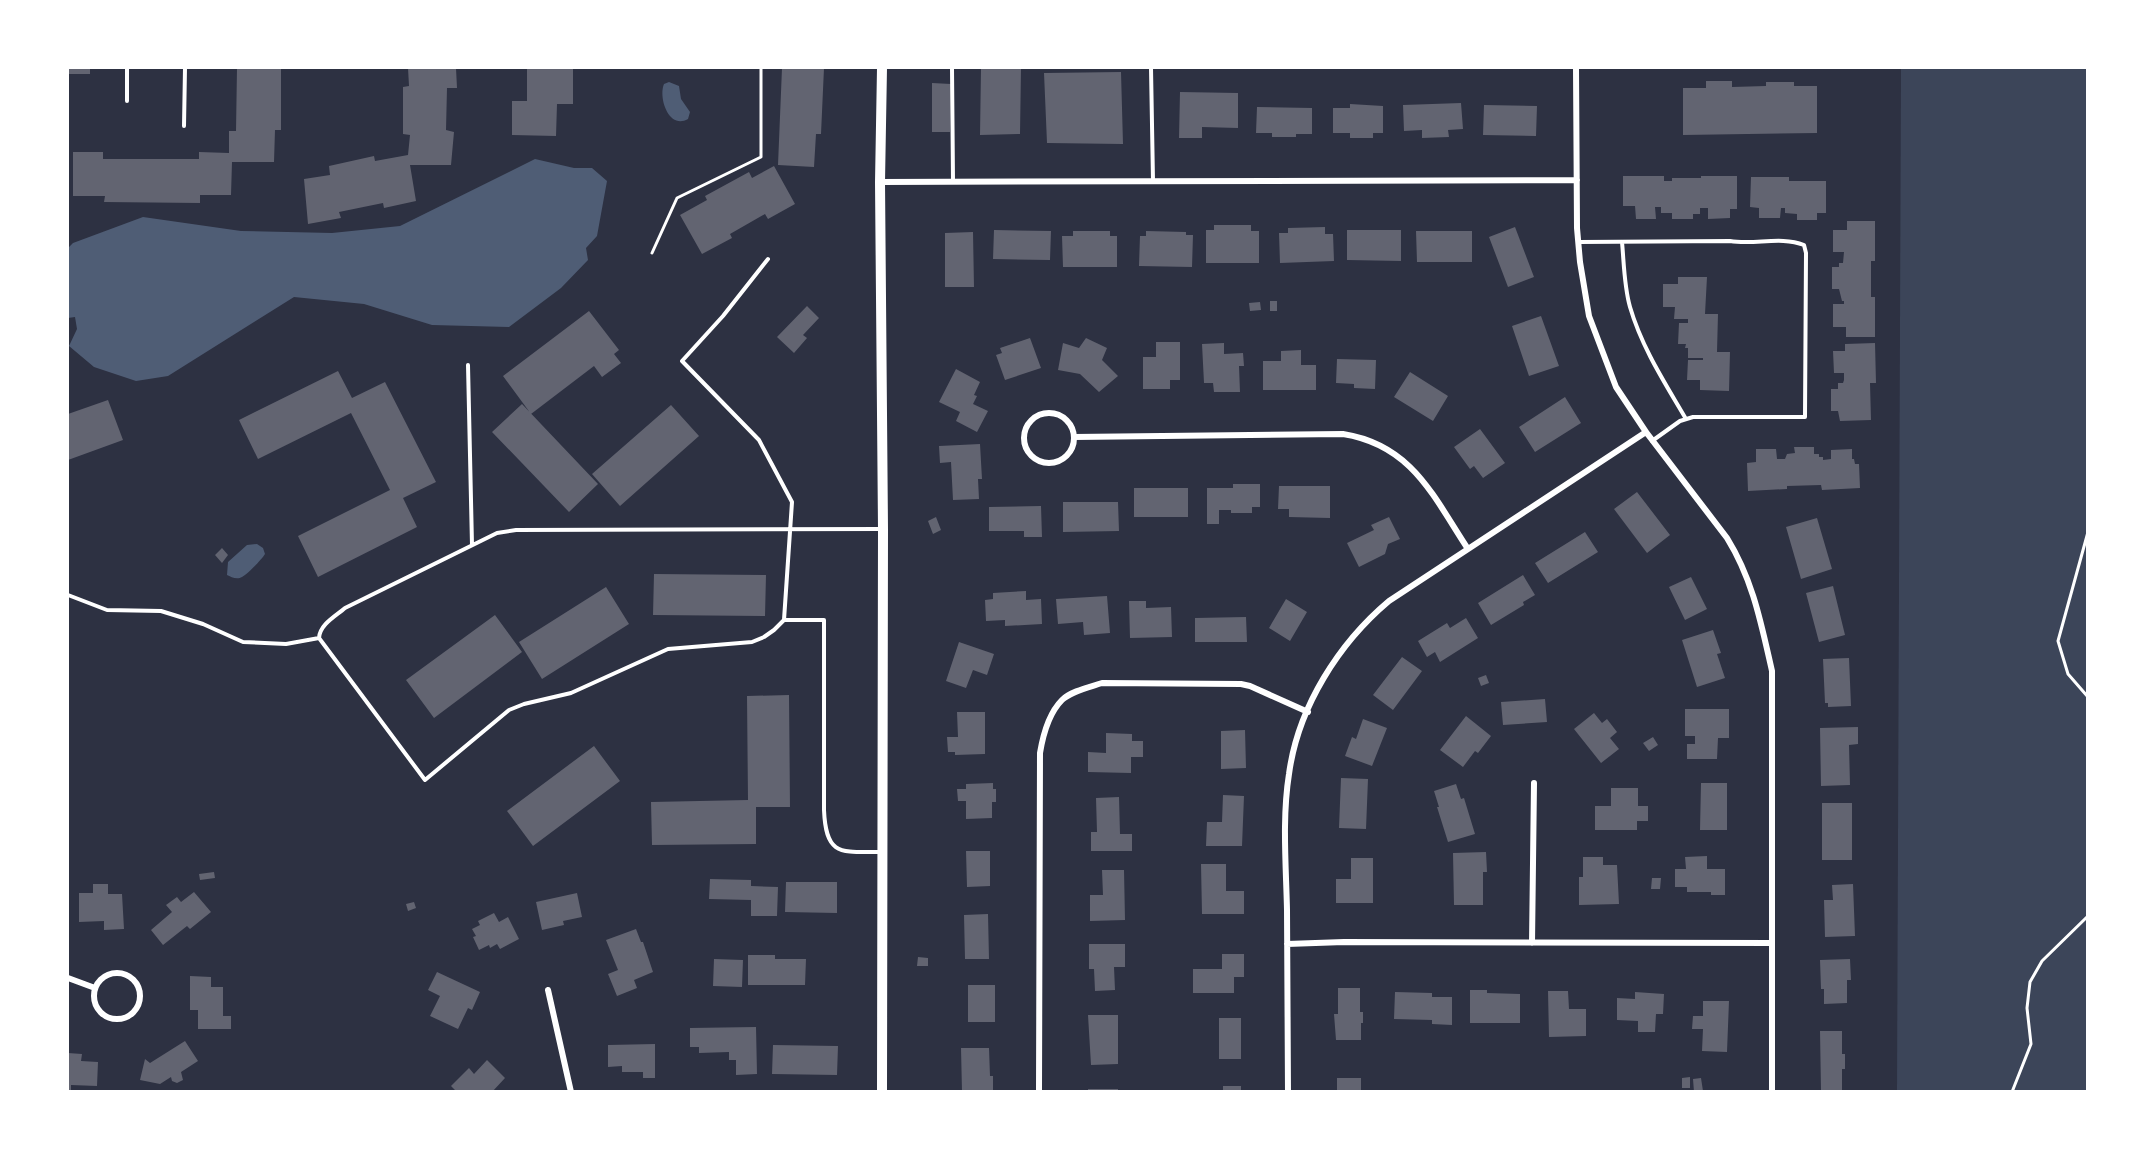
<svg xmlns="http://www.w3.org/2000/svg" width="2155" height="1159" font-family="Rubik,sans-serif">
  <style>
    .green { fill: #3c4559 }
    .water { fill: #4f5d75 }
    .building { fill: #626471 }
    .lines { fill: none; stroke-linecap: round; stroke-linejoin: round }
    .path { stroke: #fff; stroke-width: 3 }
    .service { stroke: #fff; stroke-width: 4 }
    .minor { stroke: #fff; stroke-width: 6 }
    .secondary { stroke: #fff; stroke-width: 10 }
  </style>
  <rect width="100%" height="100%" fill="#2d3142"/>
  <path class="green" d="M1901,68H2087V1091L1897,1092Z"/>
  <path class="water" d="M669,82L679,86L681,99L690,112L688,119C669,130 658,98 664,84Z
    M535,159L574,168H592L607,181L597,236L586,248L588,260L561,288L509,327L432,325L364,304L294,297L168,376L136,381L94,367L69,346L77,329L75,317L68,318V248L73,243L143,217L241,231L332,233L400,226Z
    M257,544L263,548L265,554C262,559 247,575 242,577C237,580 231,577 227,575L228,562L247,545Z"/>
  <path class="building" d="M68,68H90V74H68Z
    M237,68H281V130H275L274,162H232L231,195H200V203L104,202L105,196H73V152H103V159H199V152L229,153V131H236Z
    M408,68H456L457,88H447L446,130L454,132L451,165H410L416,201L384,208L383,203L339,212L341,218L308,224L304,179L330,175L329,166L374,156L375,161L408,155L410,135L403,134V87L409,86Z
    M527,68H573V104H557L556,136L512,135V101H527Z
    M782,68H824L821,134H816L814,167L778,165Z
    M981,68H1021L1020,134L980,135Z
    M1121,72L1123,144L1047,143L1044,73Z
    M1706,81H1732V87L1766,86V82H1794V86H1817V133L1683,135V88H1706Z
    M932,83L951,84L950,132H932Z
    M1180,92L1238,93V128L1202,127V138H1179Z
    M1461,103L1463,129L1448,130L1449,137L1422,138V130L1404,131L1403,105Z
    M1350,104L1383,106V133H1373V138H1350V133H1333V108H1350Z
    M1484,105L1537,106L1536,136L1483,135Z
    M1257,107L1312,108V134H1296V137H1272V133H1256Z
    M774,166L795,204L768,219L765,214L730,234L732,238L702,254L680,215L707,200L705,196L749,172L752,178Z
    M1623,176H1664V181H1672V178H1701V176H1737V209H1730V218L1708,219V208H1700V214H1693V219H1672V213H1661V207H1655L1656,219H1636L1635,206H1623Z
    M1751,177H1789V181H1826V213H1817V220H1797V214L1785,213V208H1781L1780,218H1759V208L1750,207Z
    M1847,221H1875V261H1871V297H1875V337H1846V327H1833V304H1844V301H1842L1839,289H1832V267H1839V263H1843L1844,252H1833V230H1847Z
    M1214,225H1251V231H1259V263H1206V230H1214Z
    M1325,227V234H1333L1334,261L1280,263L1279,233H1288V228Z
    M1515,227L1534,277L1508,287L1489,237Z
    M994,230L1051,231L1050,260L993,259Z
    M1347,230H1401V261L1347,260Z
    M1073,231H1110V236H1117V267H1063L1062,236H1073Z
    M1146,231L1186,232V235H1193L1192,267L1139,266L1140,236H1146Z
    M1416,231H1472V262H1417Z
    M973,232L974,287H945V233Z
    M1678,277H1707L1705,314H1718L1717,352H1730L1729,391L1700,390V380H1687L1688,360H1703V358H1688V348H1685L1686,344H1678L1679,323H1688V319H1674L1675,307H1663V284H1678Z
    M1270,301H1277V311H1270Z
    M1260,302L1261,310L1250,311L1249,303Z
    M807,306L819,318L803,335L807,338L794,353L777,337Z
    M589,311L619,350L614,354L621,363L602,377L594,366L531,414L503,376Z
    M1541,316L1559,366L1529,376L1512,326Z
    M1030,338L1041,368L1005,380L996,355L1002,353L1000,348Z
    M1086,338L1107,348L1102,360L1118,376L1099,392L1080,374L1058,370L1063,343L1079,348Z
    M1156,342H1180V380H1170V389H1143V357H1156Z
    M1224,343V354L1243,353L1244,366H1239L1240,392H1214L1213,383H1204L1202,344Z
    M1875,343L1876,383H1870L1871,420L1840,421L1838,411H1831V389H1838V383H1843L1844,380V373H1834L1833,351H1845V344Z
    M1301,350V365H1316V390H1263V361H1281V351Z
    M1337,359L1376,360L1375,389L1354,388V384L1336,383Z
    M956,369L980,382L974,395L977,396L973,404L988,411L977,432L956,421L960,412L939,402Z
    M338,371L352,398L385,382L436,482L403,498L417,527L318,577L298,536L390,490L351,413L258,459L239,420Z
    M1410,372L1448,396L1433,421L1394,397Z
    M1565,397L1581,423L1535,452L1519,427Z
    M108,400L123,440L68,460V414Z
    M522,404L598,484L569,512L492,432Z
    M671,405L699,436L620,506L592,474Z
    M1480,429L1505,463L1483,478L1474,466L1470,469L1454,447Z
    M980,444L982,479H978L979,499L953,500L951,462L940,463L939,446Z
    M1794,447H1814V454H1819V457H1823V460L1831,459V450L1852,449V459H1854L1855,464H1859L1860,488L1822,490L1821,485L1787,486V489L1748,491L1747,463L1756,462V449H1776L1777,459H1785L1787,454L1795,453Z
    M1233,484H1260V507H1252V513H1231V510H1219V524H1207V488H1233Z
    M1279,486H1330V518L1289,517V509H1278Z
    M1134,488H1188V517H1134Z
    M1637,492L1670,535L1647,553L1614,509Z
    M1063,502H1118L1119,531L1063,532Z
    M1041,506L1042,537H1024V531H989V507Z
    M936,517L941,530L933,534L928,521Z
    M1389,517L1400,539L1388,544L1385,554L1359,567L1347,543L1374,530L1371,525Z
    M1817,518L1832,569L1801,579L1786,527Z
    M1585,532L1598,552L1548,583L1535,563Z
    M222,548L228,555L222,563L215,555Z
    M654,574L766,575L765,616L653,615Z
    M1523,575L1535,595L1523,602L1524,605L1491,625L1478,603Z
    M1691,577L1707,609L1685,620L1669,587Z
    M1833,586L1845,635L1819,642L1806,593Z
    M606,587L629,624L542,679L519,642Z
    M1026,591V600L1041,599L1042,624L1005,626V620L986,621L985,600L993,599V593Z
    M1107,596L1110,633L1084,635L1083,622L1058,624L1056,599Z
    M1286,599L1307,612L1290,641L1269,628Z
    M1129,601H1146V608L1171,607L1172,637L1130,638Z
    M495,615L522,652L434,718L406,680Z
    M1246,617L1247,642H1195V618Z
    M1466,618L1478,638L1440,662L1435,652L1427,657L1418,641L1447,623L1450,628Z
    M1713,630L1721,653L1717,654L1725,678L1697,687L1682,640Z
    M959,642L994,654L987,675L973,670L966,688L946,681Z
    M1402,657L1422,671L1393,710L1373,695Z
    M1849,658L1851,706L1828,707V703H1825L1823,659Z
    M1486,675L1489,683L1481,686L1478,678Z
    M789,695L790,807H756V844L652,845L651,802L748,800L747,696Z
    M1545,699L1547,722L1503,725L1501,702Z
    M1685,709H1729V738H1718L1717,759H1687V744H1695V736H1685Z
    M957,712H985V754L955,755V752H948L947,737H958Z
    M1594,713L1602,723L1607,719L1617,732L1610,738L1619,749L1601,763L1574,729Z
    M1466,716L1491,736L1478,753L1475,751L1463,767L1440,750Z
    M1363,719L1387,728L1372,766L1345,756L1352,737L1356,739Z
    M1858,727V744L1849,745L1850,785L1821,786L1820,728Z
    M1245,730L1246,768L1221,769V731Z
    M1106,733L1132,734V741H1143V757H1131V773L1088,772V752L1106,753Z
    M1653,737L1658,745L1649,751L1643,743Z
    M594,746L620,781L533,846L507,811Z
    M1341,778L1368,779L1366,829L1339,828Z
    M993,783V789H996V802H992V818L966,819V801H958L957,789H966V784Z
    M1701,783H1727V830H1700Z
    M1456,784L1461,799L1464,798L1475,834L1448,842L1437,807H1439L1434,791Z
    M1611,788H1638V806H1648V821H1637V830H1595V806H1611Z
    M1223,795L1244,796L1242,846H1206L1207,822H1222Z
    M1119,797L1120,834H1132V851H1091V832H1097L1096,798Z
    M1822,803H1852V860H1822Z
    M966,851H990V886L967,887Z
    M1486,852L1487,872H1483V905H1454L1453,853Z
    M1707,856V869H1725V895H1711V892H1687V887H1675V869H1686L1685,857Z
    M1583,857H1603V865H1617L1619,904L1579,905V877H1583Z
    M1351,858H1373V903H1336V879H1351Z
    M1201,864H1226V891H1244V914H1202Z
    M1102,870H1124L1125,920L1090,921V895H1103Z
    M214,872L215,878L200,880L199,874Z
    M1652,878H1661L1660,889H1651Z
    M710,879L751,880V886L778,887L777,916H751V900L709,899Z
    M786,882H837V913L785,912Z
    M93,884H108V894H122L124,929L104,930V921L79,922V893H93Z
    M1853,884L1855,936L1825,937L1824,900H1833L1832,885Z
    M194,892L211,912L190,929L187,926L163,945L151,930L172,912L166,905L177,897L181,902Z
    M577,893L582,917L563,921L564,925L542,930L536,902Z
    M414,902L416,908L408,911L406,904Z
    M494,913L499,922L508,917L519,939L500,949L497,944L490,948L489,945L479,950L473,937L476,936L472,929L480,925L478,921Z
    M988,914L989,959H965L964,915Z
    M636,929L641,942H643L653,972L634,980L637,988L617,996L608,974L618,970L606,940Z
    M1089,944H1125V967H1114L1115,990L1095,991L1094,969H1089Z
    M1222,954H1244V977H1234V993H1193V969H1222Z
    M748,955H775V959H806L805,985H748Z
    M918,957L928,958V966H917Z
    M714,959L743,960L742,987L713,986Z
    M1850,959L1851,980H1847V1003L1824,1004V989H1821L1820,960Z
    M437,972L480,992L472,1010L468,1008L458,1029L430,1016L440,996L428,990Z
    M190,976L211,977V987H223V1016H231V1029H198V1010H190Z
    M968,985H995V1022H968Z
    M1338,988H1360V1012H1363V1023H1361V1040H1336L1334,1014H1338Z
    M1470,990H1487V993L1520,994V1023H1470Z
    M1548,991H1568L1569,1009H1586V1036L1549,1037Z
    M1395,992L1432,993V997H1452V1025L1432,1024V1020L1394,1019Z
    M1635,992L1664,994L1663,1014H1656L1655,1032H1638V1021L1617,1020V998L1635,999Z
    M1703,1001H1729L1727,1052L1702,1051L1703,1029H1692L1693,1016H1703Z
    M1088,1015H1118V1064L1091,1065Z
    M1219,1018H1241V1059H1219Z
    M756,1027L757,1074L736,1075V1060H729V1052L699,1053V1047H690V1028Z
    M1820,1031H1842V1054H1845V1069H1842V1090L1821,1091Z
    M185,1041L198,1061L181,1072L183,1080L177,1083L172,1081L171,1077L160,1084L140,1080L145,1059L150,1063Z
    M655,1044V1078H643V1072H622V1066L608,1067V1045Z
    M773,1045L838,1046L837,1075L772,1074Z
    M961,1048H989L990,1076H993V1092H962Z
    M68,1053L82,1054L81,1061L98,1062L97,1086L71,1085V1092H68Z
    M487,1060L505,1078L492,1092H457L451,1086L469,1068L474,1074Z
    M1690,1077V1088H1682V1078Z
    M1337,1078H1361V1092H1337Z
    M1701,1078L1703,1091L1694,1092L1693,1079Z
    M1223,1086H1241V1092H1223Z
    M1088,1089H1118V1092H1088Z"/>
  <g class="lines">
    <path class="path" d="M652,253L677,198L761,157V68
      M2088,532L2058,641L2068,674L2088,697
      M2012,1092L2031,1044L2027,1008L2030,982L2042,961L2088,916"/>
    <path class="service" d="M952,68L953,181
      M1151,68L1153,181
      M127,101V68
      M184,126L185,68
      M1579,242L1730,241C1755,245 1781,236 1804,245L1806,253L1805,417H1693L1680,421L1652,441
      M1622,242C1624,263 1624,286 1630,307C1642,348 1665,383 1686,419
      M768,259L723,316L682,361L759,440L792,502L784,620L774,630L764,637L752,642L668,649L571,693L524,704L509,710L425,780L319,638C320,624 336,616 345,608L497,533L516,530L883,529
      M468,365L472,545
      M68,595L107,610L161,611L203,624L243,642L286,644L319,638
      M784,620H824V810C826,856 840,852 880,852"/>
    <path class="minor" d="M1576,68L1577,228L1580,262L1589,316L1616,387L1646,432L1727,538C1753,580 1761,623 1772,671V1092
      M880,182L1577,180
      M1024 438a25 25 0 1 1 50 0a25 25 0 1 1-50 0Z
      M1074,437L1343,434C1412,445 1433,496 1468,549
      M1532,943L1534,783
      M1287,944L1344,942L1771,943
      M94 996a23 23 0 1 1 46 0a23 23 0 1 1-46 0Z
      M68,978L95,988
      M548,990L571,1092
      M1039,1092L1040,753C1043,735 1049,713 1062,700C1071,691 1090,687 1102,683L1241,684L1250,686L1308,712
      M1288,1092C1288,1031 1287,970 1287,910C1286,865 1282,818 1289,774C1298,707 1339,643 1389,601L1646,432"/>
    <path class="secondary" d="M882,1092L883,529L880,182L882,68"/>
  </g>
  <rect width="2155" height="1159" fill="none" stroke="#ffffff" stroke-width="138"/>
</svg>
